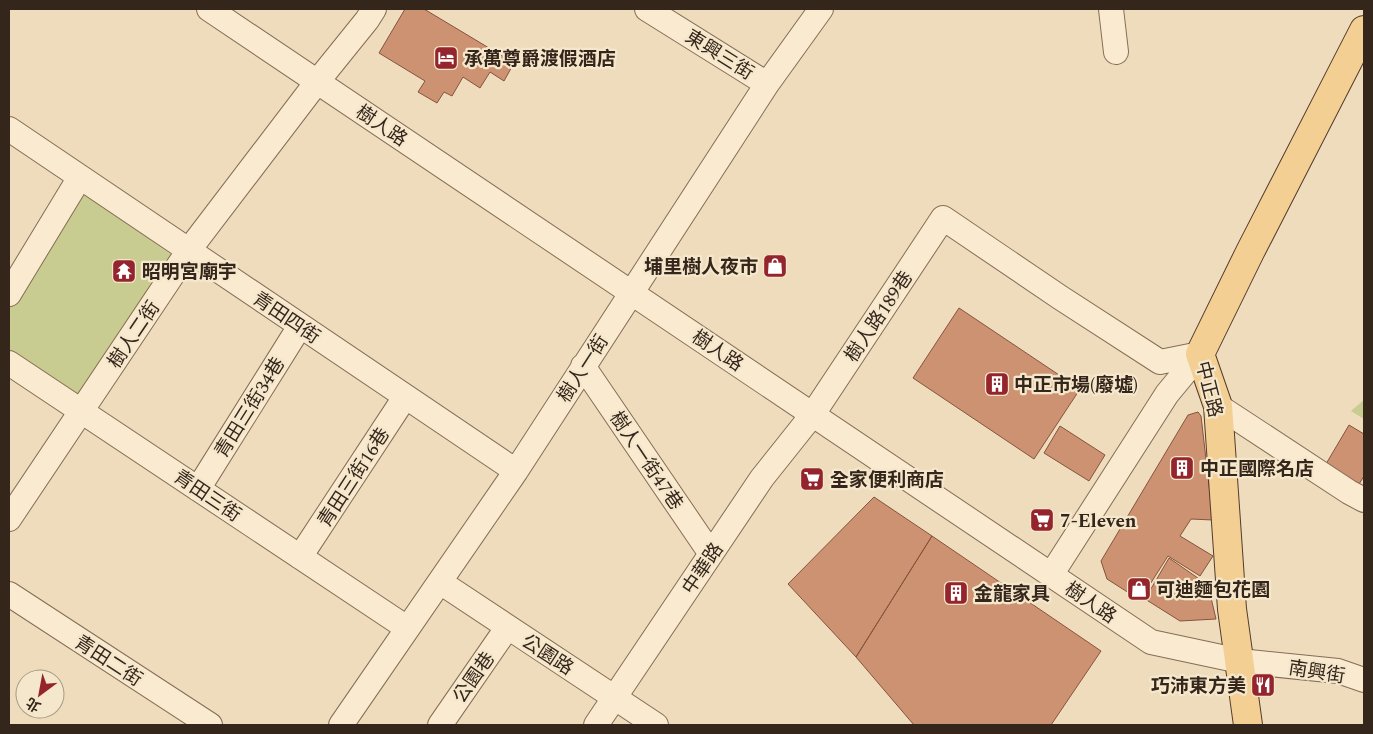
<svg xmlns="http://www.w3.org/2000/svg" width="1373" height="734" font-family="Spectral,'Noto Sans TC',serif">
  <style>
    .green { fill: #c8cc91 }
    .building { fill: #cd9272; stroke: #85543c }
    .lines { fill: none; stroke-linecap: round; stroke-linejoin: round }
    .minor-casing { stroke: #866d56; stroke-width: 26 }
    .major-casing { stroke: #533b2b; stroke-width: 30 }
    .minor { stroke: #f9ead0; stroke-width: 24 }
    .major { stroke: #f3cf93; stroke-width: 28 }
    .labels { text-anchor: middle; stroke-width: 4.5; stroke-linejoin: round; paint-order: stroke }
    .street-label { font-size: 19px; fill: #35261b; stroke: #f5e7cc }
    .poi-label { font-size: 19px; font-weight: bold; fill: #35261b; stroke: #f5e7cc; text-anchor: start }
  </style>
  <rect width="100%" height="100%" fill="#eedcbd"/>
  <path class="green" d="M80,190L176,258L81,398L9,351V308Z
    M1364,400V419L1351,411Z"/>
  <path class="building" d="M405,9H424L514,63L504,81L490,72L480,88L463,77L452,96L444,92L437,103L418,92L425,81L379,53Z
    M959,308L1080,389L1034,459L913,378Z
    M1198,412L1201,416L1213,520L1191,519L1180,536L1213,556L1200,576L1168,556L1140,600L1107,579L1101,561L1188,415Z
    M1349,425L1364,434V476L1356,489L1323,469Z
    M1060,426L1105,455L1089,481L1044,453Z
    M874,497L932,536L856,657L788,584Z
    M932,536L1101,651L1051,725H914L856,657Z
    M1169,558L1208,585L1216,619L1180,621L1145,599Z"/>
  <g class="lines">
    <defs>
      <path id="minor" d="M209,9L1151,642L1240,661L1338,671L1364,680
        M647,9L767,84
        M1111,9L1116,52
        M9,129L516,471
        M9,294L80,177
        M9,363L407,628
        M583,366L711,554
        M1218,406L1349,492L1364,500
        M198,489L300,326
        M9,519L189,250L317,82L367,20L374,9
        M300,557L405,397
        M1051,575L1167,394L1200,354
        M440,582L656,725
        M9,594L210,725
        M341,725L516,471L767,84L821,9
        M440,725L507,628
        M596,725L762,478L813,414L943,218L1061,298L1160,362L1200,354"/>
      <path id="major" d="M1248,725L1232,609L1218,406L1200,354L1250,252L1364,30"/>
    </defs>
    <use href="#minor" class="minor-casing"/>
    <use href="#major" class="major-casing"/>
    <use href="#minor" class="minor"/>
    <use href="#major" class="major"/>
  </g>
  <defs>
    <symbol id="hotel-square" viewBox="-11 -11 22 22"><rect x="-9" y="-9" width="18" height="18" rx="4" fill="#95252d" stroke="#f5e7cc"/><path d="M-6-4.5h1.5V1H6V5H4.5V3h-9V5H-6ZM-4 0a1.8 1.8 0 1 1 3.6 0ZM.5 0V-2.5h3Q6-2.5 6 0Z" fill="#fff"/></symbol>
    <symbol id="shop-square" viewBox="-11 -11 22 22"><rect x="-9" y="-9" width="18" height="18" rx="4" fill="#95252d" stroke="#f5e7cc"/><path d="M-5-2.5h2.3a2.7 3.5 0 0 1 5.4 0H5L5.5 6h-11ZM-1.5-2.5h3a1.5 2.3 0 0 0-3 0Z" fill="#fff"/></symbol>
    <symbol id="temple-square" viewBox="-11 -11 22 22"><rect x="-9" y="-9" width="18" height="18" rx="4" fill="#95252d" stroke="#f5e7cc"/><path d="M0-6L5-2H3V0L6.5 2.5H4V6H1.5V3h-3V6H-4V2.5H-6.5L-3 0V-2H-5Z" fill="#fff"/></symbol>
    <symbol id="building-square" viewBox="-11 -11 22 22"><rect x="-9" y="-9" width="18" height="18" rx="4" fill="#95252d" stroke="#f5e7cc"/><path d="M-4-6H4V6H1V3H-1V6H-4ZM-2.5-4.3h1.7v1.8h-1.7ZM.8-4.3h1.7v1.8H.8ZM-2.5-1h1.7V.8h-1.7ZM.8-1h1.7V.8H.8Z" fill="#fff"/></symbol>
    <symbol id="supermarket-square" viewBox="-11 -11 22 22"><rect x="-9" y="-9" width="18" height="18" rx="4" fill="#95252d" stroke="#f5e7cc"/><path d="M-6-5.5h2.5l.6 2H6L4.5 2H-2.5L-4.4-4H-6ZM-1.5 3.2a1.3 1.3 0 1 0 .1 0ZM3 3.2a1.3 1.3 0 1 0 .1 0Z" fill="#fff"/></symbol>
    <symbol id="restaurant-square" viewBox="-11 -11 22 22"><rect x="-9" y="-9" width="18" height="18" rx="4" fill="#95252d" stroke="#f5e7cc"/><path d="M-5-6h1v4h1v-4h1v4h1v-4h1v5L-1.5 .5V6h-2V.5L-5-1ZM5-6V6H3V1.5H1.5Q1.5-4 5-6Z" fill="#fff"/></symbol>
  </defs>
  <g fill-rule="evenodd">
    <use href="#hotel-square" x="432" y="44" width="28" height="28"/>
    <use href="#shop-square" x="761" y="252" width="28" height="28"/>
    <use href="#temple-square" x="110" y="257" width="28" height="28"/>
    <use href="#building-square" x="983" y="370" width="28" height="28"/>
    <use href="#building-square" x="1168" y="454" width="28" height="28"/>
    <use href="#supermarket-square" x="798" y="465" width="28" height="28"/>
    <use href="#supermarket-square" x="1028" y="506" width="28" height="28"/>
    <use href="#shop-square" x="1125" y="575" width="28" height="28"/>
    <use href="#building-square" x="942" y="579" width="28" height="28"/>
    <use href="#restaurant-square" x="1249" y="671" width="28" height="28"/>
  </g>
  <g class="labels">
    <g class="street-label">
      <text transform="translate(720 54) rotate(32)" y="7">東興三街</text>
      <text transform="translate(382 125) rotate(34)" y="7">樹人路</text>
      <text transform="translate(878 316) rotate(-56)" y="7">樹人路189巷</text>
      <text transform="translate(287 317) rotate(34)" y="7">青田四街</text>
      <text transform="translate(133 334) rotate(-56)" y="7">樹人二街</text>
      <text transform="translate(718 350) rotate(34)" y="7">樹人路</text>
      <text transform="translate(582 368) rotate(-57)" y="7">樹人一街</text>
      <text transform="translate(1210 389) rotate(76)" y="7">中正路</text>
      <text transform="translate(249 407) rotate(-58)" y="7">青田三街34巷</text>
      <text transform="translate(647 460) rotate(56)" y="7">樹人一街47巷</text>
      <text transform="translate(353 477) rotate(-57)" y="7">青田三街16巷</text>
      <text transform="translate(208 495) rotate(34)" y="7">青田三街</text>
      <text transform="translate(702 568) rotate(-56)" y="7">中華路</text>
      <text transform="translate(1091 602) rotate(34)" y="7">樹人路</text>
      <text transform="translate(548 654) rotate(33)" y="7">公園路</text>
      <text transform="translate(109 660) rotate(33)" y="7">青田二街</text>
      <text transform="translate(1317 671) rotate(9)" y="7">南興街</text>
      <text transform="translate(473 677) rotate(-55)" y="7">公園巷</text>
    </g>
    <g class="poi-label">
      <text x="464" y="65">承萬尊爵渡假酒店</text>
      <text x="758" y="273" text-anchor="end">埔里樹人夜市</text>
      <text x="142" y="278">昭明宮廟宇</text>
      <text x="1014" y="391">中正市場(廢墟)</text>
      <text x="1200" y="475">中正國際名店</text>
      <text x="830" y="486">全家便利商店</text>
      <text x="1060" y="527">7-Eleven</text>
      <text x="1156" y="596">可迪麵包花園</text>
      <text x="974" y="600">金龍家具</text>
      <text x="1246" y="692" text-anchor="end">巧沛東方美</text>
    </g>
  </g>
  <rect width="1373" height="734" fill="none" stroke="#35261b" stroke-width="20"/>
  <g transform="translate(40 694) rotate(212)"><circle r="24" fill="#f5e7cc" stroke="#a89a85"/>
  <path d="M0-4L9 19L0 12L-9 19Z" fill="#95252d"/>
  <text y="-8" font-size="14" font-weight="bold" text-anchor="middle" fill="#35261b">北</text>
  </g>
</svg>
